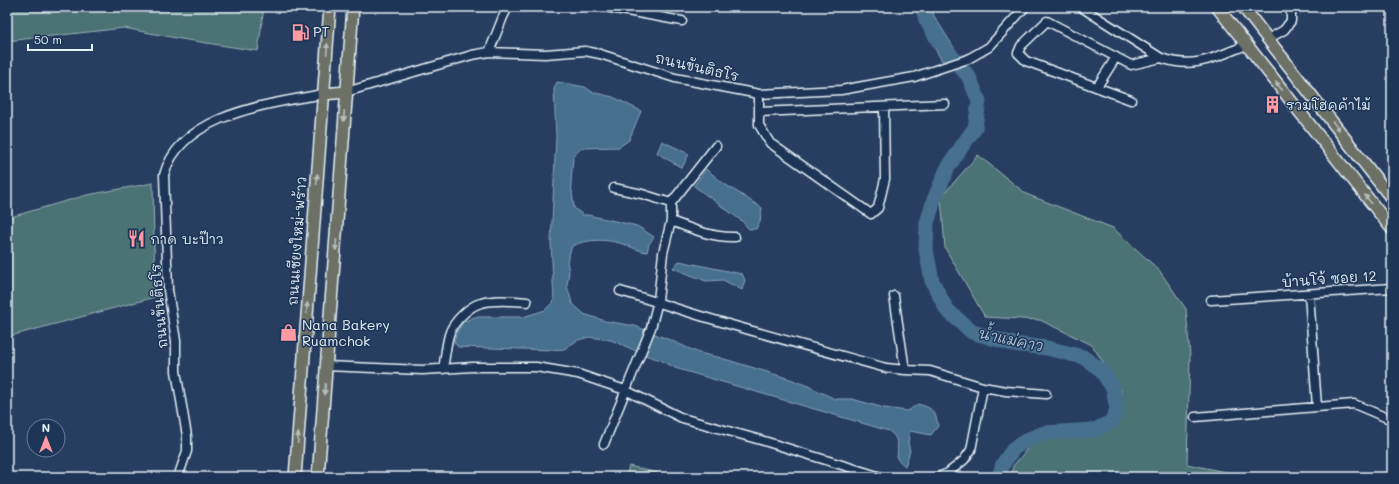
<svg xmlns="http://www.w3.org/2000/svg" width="1399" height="484" font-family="Mali,'Playpen Sans Thai',sans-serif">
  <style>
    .green { fill: #4c7275; stroke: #9ab2b6 }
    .water { fill: #466f8e; stroke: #87a3b8 }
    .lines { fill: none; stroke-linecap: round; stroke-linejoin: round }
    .river { stroke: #466f8e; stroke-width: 15 }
    .minor-casing { stroke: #e8f1f8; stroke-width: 11 }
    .major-casing { stroke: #e8f1f8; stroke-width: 14 }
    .minor { stroke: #1d3557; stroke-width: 8 }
    .major { stroke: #6c7065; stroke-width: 11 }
    .oneway { fill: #b6bdbd }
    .labels { text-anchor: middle; stroke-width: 3; stroke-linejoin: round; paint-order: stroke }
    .poi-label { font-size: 14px; fill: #e8f1f8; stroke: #1d3557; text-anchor: start }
    .street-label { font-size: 14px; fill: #e8f1f8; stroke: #1d3557 }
    .water-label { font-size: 15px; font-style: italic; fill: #afc4d3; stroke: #1d3557 }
  </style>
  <rect width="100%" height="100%" fill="#283e61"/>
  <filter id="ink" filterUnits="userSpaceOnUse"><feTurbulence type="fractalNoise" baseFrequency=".025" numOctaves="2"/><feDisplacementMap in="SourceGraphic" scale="8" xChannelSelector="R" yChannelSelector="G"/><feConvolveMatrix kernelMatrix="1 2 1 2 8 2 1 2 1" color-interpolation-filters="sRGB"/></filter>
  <g filter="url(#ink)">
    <path class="green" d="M7,7H264L258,51L181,39L124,28L7,41Z
      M978,155L1026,194L1113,228L1159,270L1186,309L1190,356L1187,464L1249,477H1011L1013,466L1034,441L1057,436L1098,435L1121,418V390L1092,345L1040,320L985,317L945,248L941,197Z
      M153,183L155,297L7,337V218L87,195Z
      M629,466L673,477H626Z"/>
    <path class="water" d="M918,7H932L934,16L958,54L953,57L942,61L922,26Z
      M557,82L585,87L592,92L613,97L641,111L629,140L619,147L581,148L573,157L571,183L574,208L583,215H588L637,226L654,237L649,244L647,252C639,251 634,248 626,245C610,239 588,238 572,246L567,261L569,272L567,286L572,303L584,314L605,321L635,326L670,340L699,353L721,358L787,378L808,386L835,399H852L884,408L908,411L918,404C932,408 936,411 938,426L931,435L910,431L908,443L910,451L905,466L897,459C898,447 899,438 889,431L675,368L661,360L648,356L611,340L589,337L578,340L564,349L552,350L458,347L454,342L456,334L463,322L474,317H523L545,310L554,301L551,243L556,137L554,89Z
      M662,141L689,154L682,168L657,153Z
      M706,169L723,183L762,208L760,221L756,229H749L742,221L694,186Z
      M679,261L742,274L745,280L742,290L723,280L706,281L673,268Z"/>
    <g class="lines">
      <path class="river" d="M923,7L926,20L938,40L969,77L979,101L975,128L962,146L947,169L934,200L927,223L926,249L932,281L947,310L972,332L1013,344L1047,348L1083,357L1101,370L1113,388L1117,410L1111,422L1095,430L1044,433L1029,439L1014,448L1003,464L999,477"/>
      <defs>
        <path id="minor" d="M605,7L682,21
          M1081,7L1161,58C1194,70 1216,57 1246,45
          M1268,39L1284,30L1291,21V11L1290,7
          M489,52L503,17L508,7
          M1097,87L1116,57
          M346,92L472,55L489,52L545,54L585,51L600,54L675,78L759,94L841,90L914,77L968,59L989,47L1025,7
          M759,94V125L770,143L871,214L878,208L885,179L884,107
          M1131,100L1026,61L1018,53L1021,46L1047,21L1131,65L1161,58
          M759,112L945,104
          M614,188L642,194L671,203
          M671,221C692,229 713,238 735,237
          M620,291C651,300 680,310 711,319C769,336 828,352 886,368L905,370L930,371L983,387L1006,391L1046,394
          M1309,294L1317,407
          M894,296L905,370
          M1211,300L1392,288
          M326,366L422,370L473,367H536L578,374L625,390L682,418L764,441L881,477
          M443,369C445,358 446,346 449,335C452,323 469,306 481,303C495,299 512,301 527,302
          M1195,417L1354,404L1392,420
          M604,444L651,328L658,301L663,253L671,221V203L716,146
          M178,477L187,451V436L176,371V341L168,290L164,175C181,113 271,104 323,94
          M938,477L948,473L964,460L971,450L983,387"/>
        <path id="major" d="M1217,7L1392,229
          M1243,7L1392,199
          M323,94L346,92
          M295,477L330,7
          M318,477L353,7"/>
      </defs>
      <use href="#minor" class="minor-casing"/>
      <use href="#major" class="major-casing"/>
      <use href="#minor" class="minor"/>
      <use href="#major" class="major"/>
    </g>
    <defs><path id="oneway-solid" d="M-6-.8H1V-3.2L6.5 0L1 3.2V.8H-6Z"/></defs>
    <g class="oneway">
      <use href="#oneway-solid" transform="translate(327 49) rotate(-86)"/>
      <use href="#oneway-solid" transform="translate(1279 86) rotate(-128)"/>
      <use href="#oneway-solid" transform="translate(344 116) rotate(93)"/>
      <use href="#oneway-solid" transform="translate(1336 126) rotate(52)"/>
      <use href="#oneway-solid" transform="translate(317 179) rotate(-86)"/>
      <use href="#oneway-solid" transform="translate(1368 199) rotate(-128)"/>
      <use href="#oneway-solid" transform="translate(336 245) rotate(94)"/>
      <use href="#oneway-solid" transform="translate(307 308) rotate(-86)"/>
      <use href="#oneway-solid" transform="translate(325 389) rotate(94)"/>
      <use href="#oneway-solid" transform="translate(298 438) rotate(-86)"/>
    </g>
  </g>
  <defs>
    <symbol id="fuel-bare" viewBox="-9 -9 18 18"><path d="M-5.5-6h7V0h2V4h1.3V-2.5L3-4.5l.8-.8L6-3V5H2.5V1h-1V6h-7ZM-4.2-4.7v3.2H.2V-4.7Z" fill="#ff9aa2" stroke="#1d3557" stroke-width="2.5" paint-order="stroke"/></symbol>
    <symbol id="building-bare" viewBox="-9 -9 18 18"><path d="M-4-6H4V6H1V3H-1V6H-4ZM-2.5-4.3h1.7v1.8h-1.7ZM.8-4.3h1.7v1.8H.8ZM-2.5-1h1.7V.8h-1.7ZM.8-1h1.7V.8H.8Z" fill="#ff9aa2" stroke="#1d3557" stroke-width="2.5" paint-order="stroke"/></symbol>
    <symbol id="restaurant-bare" viewBox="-9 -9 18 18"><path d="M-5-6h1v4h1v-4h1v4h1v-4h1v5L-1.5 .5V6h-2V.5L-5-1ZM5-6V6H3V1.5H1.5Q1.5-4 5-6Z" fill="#ff9aa2" stroke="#1d3557" stroke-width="2.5" paint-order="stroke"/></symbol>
    <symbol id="shop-bare" viewBox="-9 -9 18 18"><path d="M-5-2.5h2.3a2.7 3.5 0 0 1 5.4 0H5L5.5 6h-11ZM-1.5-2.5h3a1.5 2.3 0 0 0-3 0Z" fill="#ff9aa2" stroke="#1d3557" stroke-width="2.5" paint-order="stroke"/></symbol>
  </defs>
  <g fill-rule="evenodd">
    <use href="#fuel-bare" x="288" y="20" width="25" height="25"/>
    <use href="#building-bare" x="1260" y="92" width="25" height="25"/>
    <use href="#restaurant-bare" x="124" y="226" width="25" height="25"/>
    <use href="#shop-bare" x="276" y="320" width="25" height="25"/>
  </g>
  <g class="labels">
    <g class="poi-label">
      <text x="313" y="37">PT</text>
      <text x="1286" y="110">รวมโฮคค้าไม้</text>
      <text x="150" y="244">กาด บะป๊าว</text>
      <text x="302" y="330">Nana Bakery<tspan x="302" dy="16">Ruamchok</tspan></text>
    </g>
    <g class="street-label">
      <text transform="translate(697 67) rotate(13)" y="5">ถนนขันติธโร</text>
      <text transform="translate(297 241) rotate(-86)" y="5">ถนนเชียงใหม่-พร้าว</text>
      <text transform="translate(1329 279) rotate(-4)" y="5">บ้านโจ้ ซอย 12</text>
      <text transform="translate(159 306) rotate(-95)" y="5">ถนนขันติธโร</text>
    </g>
    <g class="water-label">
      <text transform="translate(1011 340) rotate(12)" y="5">น้ำแม่คาว</text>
    </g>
  </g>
  <rect width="1399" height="484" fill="none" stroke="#1d3557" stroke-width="24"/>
  <rect x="12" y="12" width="1375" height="460" fill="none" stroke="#e8f1f8" stroke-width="1.5" filter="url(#ink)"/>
  <g transform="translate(46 438)"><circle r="19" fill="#1d3557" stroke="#6e8097"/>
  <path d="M0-3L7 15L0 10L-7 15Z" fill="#ff9aa2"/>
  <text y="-6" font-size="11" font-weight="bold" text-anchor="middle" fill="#e8f1f8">N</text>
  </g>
  <path d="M28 44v6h64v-6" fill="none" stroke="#e8f1f8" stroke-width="2"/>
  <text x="34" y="44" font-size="12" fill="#e8f1f8" stroke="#1d3557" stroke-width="3" paint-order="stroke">50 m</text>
</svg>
